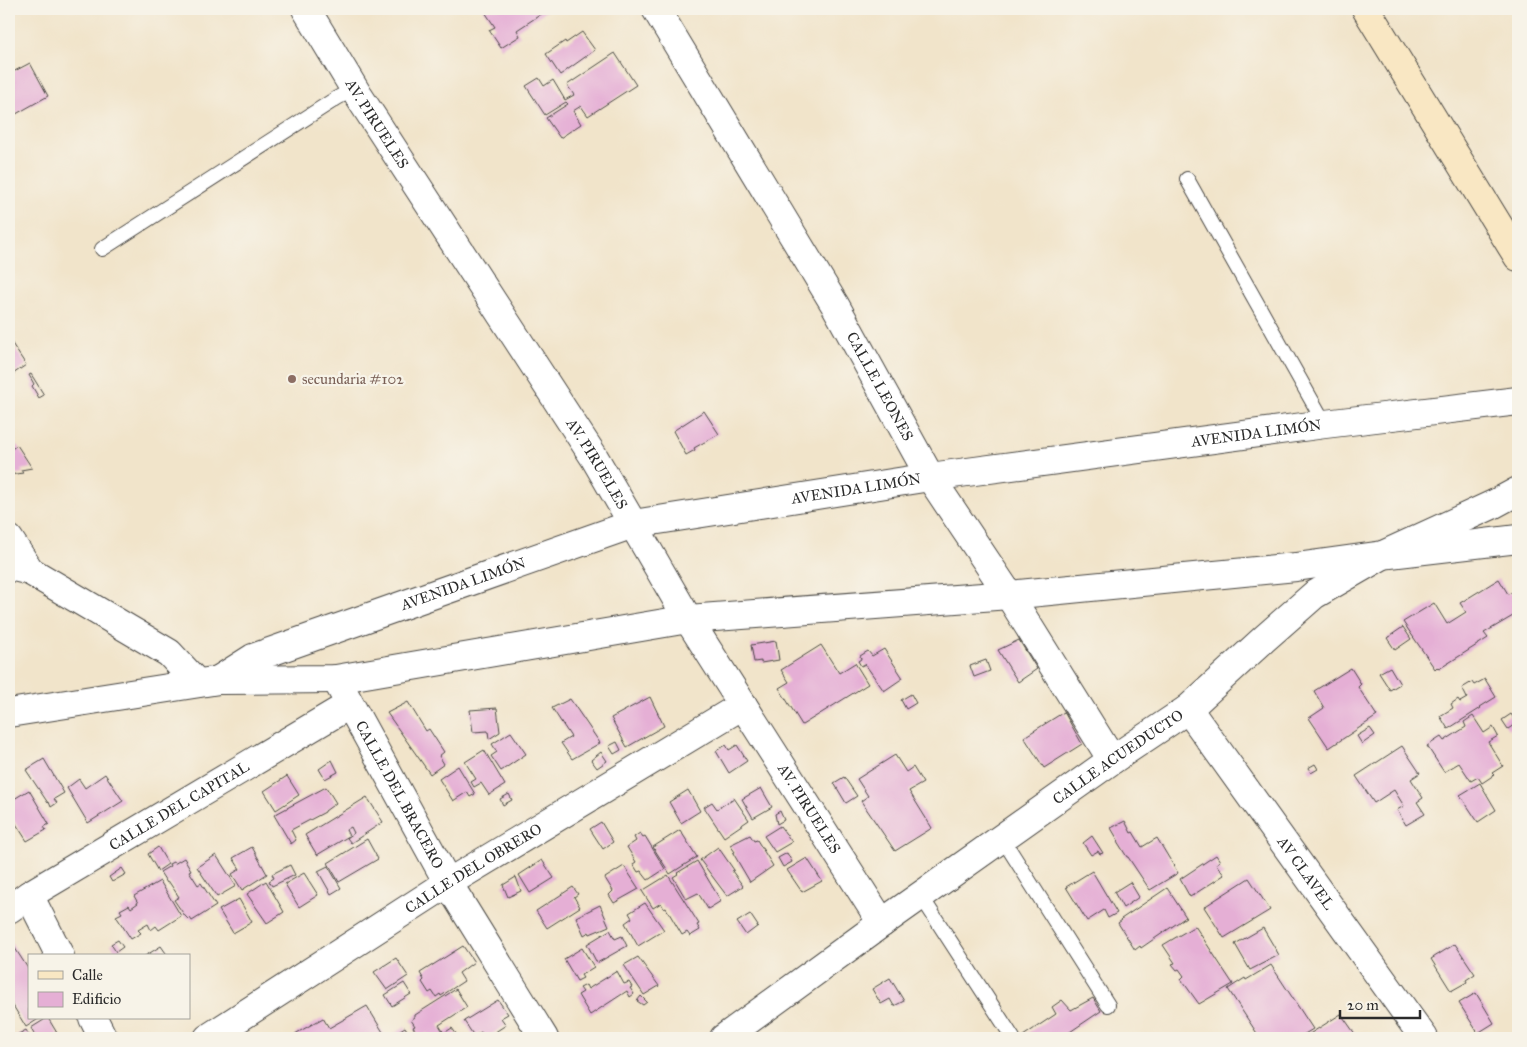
<svg xmlns="http://www.w3.org/2000/svg" width="1527" height="1047" font-family="'IM FELL Great Primer',serif">
  <style>
    .building { fill: #e5afd5 }
    .lines { fill: none; stroke-linecap: round; stroke-linejoin: round }
    .service-casing { stroke: #494743; stroke-width: 16 }
    .minor-casing { stroke: #494743; stroke-width: 30 }
    .tertiary-casing { stroke: #494743; stroke-width: 30 }
    .secondary-casing { stroke: #494743; stroke-width: 30 }
    .service { stroke: #fff; stroke-width: 14 }
    .minor { stroke: #fff; stroke-width: 28 }
    .tertiary { stroke: #fff; stroke-width: 28 }
    .secondary { stroke: #f9e7c3; stroke-width: 28 }
    .education-dot { fill: #8d6e63; stroke: #f7f3e8; stroke-width: 2 }
    .labels { text-anchor: middle; stroke-width: 4.5; stroke-linejoin: round; paint-order: stroke }
    .street-label { font-size: 15px; fill: #2b2b2b; stroke: #f7f3e8 }
    .education-label { font-size: 15px; fill: #785e54; stroke: #f7f3e8; text-anchor: start }
  </style>
  <rect width="100%" height="100%" fill="#f7f3e8"/>
  <filter id="ink" filterUnits="userSpaceOnUse"><feTurbulence type="fractalNoise" baseFrequency=".02" numOctaves="2"/><feDisplacementMap in="SourceGraphic" scale="10" xChannelSelector="R" yChannelSelector="G"/><feConvolveMatrix kernelMatrix="1 2 1 2 8 2 1 2 1" color-interpolation-filters="sRGB"/></filter>
  <filter id="wash" filterUnits="userSpaceOnUse"><feTurbulence type="fractalNoise" baseFrequency=".0096" numOctaves="4" result="noise"/><feDisplacementMap in="SourceGraphic" scale="20" xChannelSelector="R" yChannelSelector="G"/><feGaussianBlur stdDeviation="1.12" result="paint"/><feColorMatrix in="noise" values="0 0 0 0 0 0 0 0 0 0 0 0 0 0 0 0 0 1.4 0 .05"/><feComposite in="paint" operator="in"/></filter>
  <g filter="url(#wash)">
    <rect width="100%" height="100%" fill="#f1e4ca"/>
    <g id="blocks">
      <path class="building" d="M483,9H549L517,30L520,36L501,48L489,30L495,27Z
        M582,32L595,50L560,75L546,54L565,41L566,43Z
        M615,53L636,85L588,116L581,106L573,111L581,124L560,138L546,118L568,104L566,102L545,115L526,86L539,78L544,86L553,80L565,100L574,95L567,85Z
        M30,63L48,96L9,118V74Z
        M9,339L26,365L10,376L12,380L10,382Z
        M31,374L44,395L39,398L32,386L34,384L29,375Z
        M704,411L719,434L694,448L695,450L686,455L673,431Z
        M17,445L32,468L21,470L23,473L9,475V451Z
        M1499,579L1508,594L1513,592L1518,600V613L1484,633L1488,638L1439,669L1437,667L1435,669L1403,622L1434,603L1447,624L1466,612L1460,603Z
        M1403,627L1411,639L1395,650L1387,638Z
        M1019,640L1037,669L1018,682L998,650Z
        M776,641L779,660L761,663V661L754,662L751,645Z
        M821,645L839,673L855,663L868,684L802,725L779,688L789,682L781,670Z
        M884,649L903,678L884,691L865,664L861,666L858,661L861,659L860,656L868,651L872,656Z
        M986,660L990,671L974,677L970,666Z
        M1390,667L1400,684L1390,690L1379,673Z
        M1351,668L1361,684L1358,687L1377,716L1329,748L1309,718L1324,708L1314,691Z
        M1485,679L1496,697L1480,707L1481,708L1448,729L1440,716L1453,708L1451,704L1458,699L1460,702L1467,698L1462,688L1472,682L1474,685Z
        M911,694L916,703L906,709L901,700Z
        M650,697L664,726L627,747L611,718Z
        M570,699L600,743L572,759L561,743L571,737L552,708Z
        M408,702L426,731L429,729L444,752L439,756L444,764L430,774L387,713Z
        M497,708L500,732L489,739L488,731L473,732L470,710Z
        M1064,712L1082,744L1044,768L1024,737Z
        M1511,714L1517,723L1508,729L1502,720Z
        M1473,716L1484,733L1493,727L1498,736L1488,742L1503,766L1492,773L1494,775L1482,783L1478,777L1471,781L1459,763L1444,772L1427,746L1441,737L1444,741L1466,727L1464,722Z
        M1370,728L1375,735L1362,744L1357,736Z
        M511,732L526,754L501,771L491,756L497,752L492,744Z
        M617,742L621,750L614,754L609,746Z
        M726,745L729,750L737,745L747,761L729,773L716,751Z
        M1402,746L1420,773L1411,779L1423,798L1417,802L1425,814L1406,825L1397,810L1404,806L1394,790L1374,803L1356,776Z
        M484,750L505,785L489,795L481,783L474,787L471,782L476,779L465,762Z
        M601,752L607,761L597,768L591,760Z
        M895,755L906,772L913,767L923,783L909,791L932,828L895,851L861,801L868,796L857,779Z
        M44,759L64,793L54,799L57,803L51,807L49,802L48,803L26,770Z
        M332,760L338,772L325,779L319,769Z
        M1315,764L1318,769L1311,773L1308,768Z
        M458,766L475,794L470,797L467,792L453,801L439,779Z
        M105,774L123,801L88,823L67,788L79,779L85,788Z
        M287,776L299,795L276,810L264,791Z
        M844,777L857,796L846,803L834,783Z
        M1480,783L1496,810L1478,822L1460,795Z
        M326,787L336,803L325,811V812L291,830L296,840L291,844L274,815Z
        M761,788L772,807L753,818L742,799Z
        M29,790L49,824L44,827L46,830L27,841L9,813V802Z
        M688,790L700,811L681,823L669,802Z
        M509,794L512,800L503,805L500,799Z
        M367,797L383,822L351,843L347,838L354,833L351,827L346,830L349,836L317,855L305,835Z
        M734,798L749,820L724,837L704,807L712,802L717,809Z
        M780,811L784,820L777,824L775,814Z
        M1125,821L1131,833L1133,832L1142,847L1157,838L1178,873L1150,890L1128,857H1127L1117,841L1118,840L1111,828Z
        M601,822L613,842L603,849L590,829Z
        M780,826L792,842L775,852L764,836Z
        M680,830L697,857L670,874L653,847Z
        M640,833L643,837L645,836L665,869L648,880L641,871L638,872L633,864L636,862L627,847L636,841L634,837Z
        M750,835L754,841L757,840L773,866L750,882L733,853L735,852L730,845Z
        M1092,836L1103,853L1100,854L1098,851L1091,855L1083,843Z
        M367,839L378,859L339,882L328,863Z
        M158,847L168,864L158,871L148,854Z
        M252,847L267,874L242,890L232,874L240,869L233,858Z
        M718,847L734,870L732,871L743,886L727,896L700,860Z
        M787,853L792,862L783,867L778,858Z
        M216,855L236,886L217,897L197,867Z
        M1216,855L1220,861L1216,864L1224,875L1190,897L1180,879Z
        M184,858L191,870L189,871L198,885L201,883L216,906L192,921L190,918L188,919L185,916L174,900L179,897L169,882L167,883L160,872L170,866L169,864L173,862L174,864Z
        M807,858L822,881L802,892L787,870Z
        M542,860L554,878L530,893L519,875Z
        M697,861L721,901L708,909L698,893L686,899L673,877L678,874L677,873Z
        M290,865L295,875L272,886L269,881L274,878L272,874Z
        M328,866L341,888L331,894L318,871Z
        M624,866L639,889L614,903L609,895L613,891L605,878Z
        M122,868L126,874L112,882L109,877Z
        M1092,871L1117,913L1108,918L1104,910L1087,921L1066,887Z
        M304,873L318,895L299,907L285,884Z
        M668,875L699,924L697,925L700,930L690,936L687,932L682,935L666,908L664,909L661,903L653,908L642,891Z
        M516,877L521,891L508,897L503,885Z
        M1249,878L1270,910L1224,938L1204,907Z
        M160,881L181,916L159,930L156,926L151,930L148,924L138,930L141,933L131,939L116,916L122,913L120,910L129,905L131,908L138,903L134,896Z
        M266,881L284,912L267,923L247,894Z
        M1130,882L1139,897L1123,908L1114,892Z
        M573,887L578,894L574,897L580,907L547,928L536,911Z
        M1167,888L1186,917L1141,948L1140,946L1135,950L1118,923L1122,920L1121,919Z
        M239,899L252,922L233,933L219,910Z
        M645,903L664,930L638,946L625,923L632,918L629,913Z
        M600,905L609,926L590,934L589,932L584,935L576,917Z
        M750,914L758,926L746,935L737,922Z
        M1195,926L1233,984L1199,1004L1181,979L1184,976L1179,969L1177,970L1172,964L1175,963L1163,945Z
        M1263,928L1279,955L1250,970L1235,944Z
        M610,930L615,939L622,936L627,946L597,963L587,944Z
        M118,940L123,947L116,952L111,944Z
        M11,942L29,970V1018H40L26,1027L9,999V943Z
        M1455,944L1475,974L1466,980L1467,982L1451,991L1431,959Z
        M161,946L168,956H145Z
        M463,946L474,962L459,973L464,981L441,996L440,994L436,997L432,991L429,993L422,982L424,980L420,973Z
        M582,948L594,967L581,975L583,978L577,981L564,959Z
        M638,957L659,986L644,995L624,965Z
        M396,958L408,976L387,990L374,972Z
        M1271,965L1313,1029L1298,1038H1260L1228,989L1245,978L1246,980Z
        M617,971L624,984L629,982L632,987L630,988L634,994L630,997L627,991L590,1015L578,995L583,992L580,988L586,985L588,989Z
        M890,978L904,1001L894,1006L890,999L881,1004L872,989Z
        M404,983L411,994L392,1006L385,995Z
        M456,989L467,1007L439,1025L444,1033L452,1028L459,1038H430L427,1033L420,1038L413,1027L415,1026L411,1020L415,1017V1015Z
        M1476,993L1494,1023L1478,1033L1459,1003Z
        M641,996L647,1002L643,1005L637,1001Z
        M1093,998L1101,1011L1061,1038H1024L1023,1036L1056,1014L1052,1007L1062,1000L1071,1010Z
        M498,1000L508,1014L501,1018L506,1025L486,1038L481,1032L474,1036L464,1021Z
        M367,1006L386,1037L384,1038H295L297,1037L295,1034L323,1018L329,1028Z
        M1341,1014L1358,1038H1310L1308,1035Z
        M47,1018H48L60,1038H37L31,1028Z
        M405,1027L410,1035L406,1038H387Z
        M26,1030L31,1038H11Z"/>
    </g>
  </g>
  <g filter="url(#ink)">
    <use href="#blocks" fill-opacity="0" stroke="#494743" stroke-width="1"/>
    <g class="lines">
      <defs>
        <path id="service" d="M1187,179L1325,424
          M102,249L337,98L354,89
          M1002,838L1108,1005
          M921,896L1013,1038"/>
        <g id="minor">
          <path id="s1" d="M306,9L358,95L594,457L688,619L882,923"/>
          <path id="s2" d="M656,9L835,305L930,477L1009,595L1112,760"/>
          <path d="M9,539L30,571"/>
          <path d="M9,566L30,571L169,653L197,683"/>
          <path id="s3" d="M220,679L253,658L633,524L930,477L1325,424L1518,401"/>
          <path id="s4" d="M336,679L448,883L544,1038"/>
          <path id="s5" d="M1188,709L1424,1038"/>
          <path d="M9,713L219,680L336,679L688,619L1009,595L1296,567L1383,555L1518,539"/>
          <path d="M29,895L60,956"/>
          <path id="s6" d="M9,909L29,895L349,705"/>
          <path d="M93,1018L103,1038"/>
          <path id="s7" d="M208,1038L448,883L743,705"/>
        </g>
        <g id="tertiary">
          <path id="s8" d="M724,1038L882,923L1112,760L1188,709L1264,639L1314,595L1383,555L1494,504L1518,491"/>
        </g>
        <path id="secondary" d="M1366,9L1518,257"/>
      </defs>
      <use href="#service" class="service-casing"/>
      <use href="#minor" class="minor-casing"/>
      <use href="#tertiary" class="tertiary-casing"/>
      <use href="#secondary" class="secondary-casing"/>
      <use href="#service" class="service"/>
      <use href="#minor" class="minor"/>
      <use href="#tertiary" class="tertiary"/>
      <use href="#secondary" class="secondary"/>
    </g>
  </g>
  <circle class="education-dot" cx="292" cy="379" r="5"/>
  <g class="labels">
    <g class="street-label">
      <text dy="5" stroke="none"><textPath href="#s1" startOffset="135">AV. PIRUELES</textPath></text>
      <text dy="5" stroke="none"><textPath href="#s2" startOffset="439">CALLE LEONES</textPath></text>
      <text dy="5" stroke="none"><textPath href="#s3" startOffset="1072">AVENIDA LIMÓN</textPath></text>
      <text dy="5" stroke="none"><textPath href="#s1" startOffset="540">AV. PIRUELES</textPath></text>
      <text dy="5" stroke="none"><textPath href="#s3" startOffset="668">AVENIDA LIMÓN</textPath></text>
      <text dy="5" stroke="none"><textPath href="#s3" startOffset="262">AVENIDA LIMÓN</textPath></text>
      <text dy="5" stroke="none"><textPath href="#s8" startOffset="484">CALLE ACUEDUCTO</textPath></text>
      <text dy="5" stroke="none"><textPath href="#s4" startOffset="132">CALLE DEL BRACERO</textPath></text>
      <text dy="5" stroke="none"><textPath href="#s6" startOffset="199">CALLE DEL CAPITAL</textPath></text>
      <text dy="5" stroke="none"><textPath href="#s1" startOffset="945">AV. PIRUELES</textPath></text>
      <text dy="5" stroke="none"><textPath href="#s7" startOffset="315">CALLE DEL OBRERO</textPath></text>
      <text dy="5" stroke="none"><textPath href="#s5" startOffset="202">AV CLAVEL</textPath></text>
    </g>
    <g class="education-label">
      <text x="302" y="384">secundaria #102</text>
    </g>
  </g>
  <rect width="1527" height="1047" fill="none" stroke="#f7f3e8" stroke-width="30"/>
  <rect x="28" y="954" width="162" height="65" fill="#f7f3e8" stroke="#a5a39c"/>
  <rect x="38" y="971" width="25" height="8" fill="#f9e7c3" stroke="#a5a39c"/>
  <text x="72" y="980" font-size="15" fill="#2b2b2b">Calle</text>
  <rect x="38" y="992" width="25" height="15" fill="#e5afd5" stroke="#a5a39c"/>
  <text x="72" y="1004" font-size="15" fill="#2b2b2b">Edificio</text>
  <path d="M1340 1010v8h80v-8" fill="none" stroke="#2b2b2b" stroke-width="2.5"/>
  <text x="1347" y="1010" font-size="15" fill="#2b2b2b" stroke="#f7f3e8" stroke-width="4" paint-order="stroke">20 m</text>
</svg>
